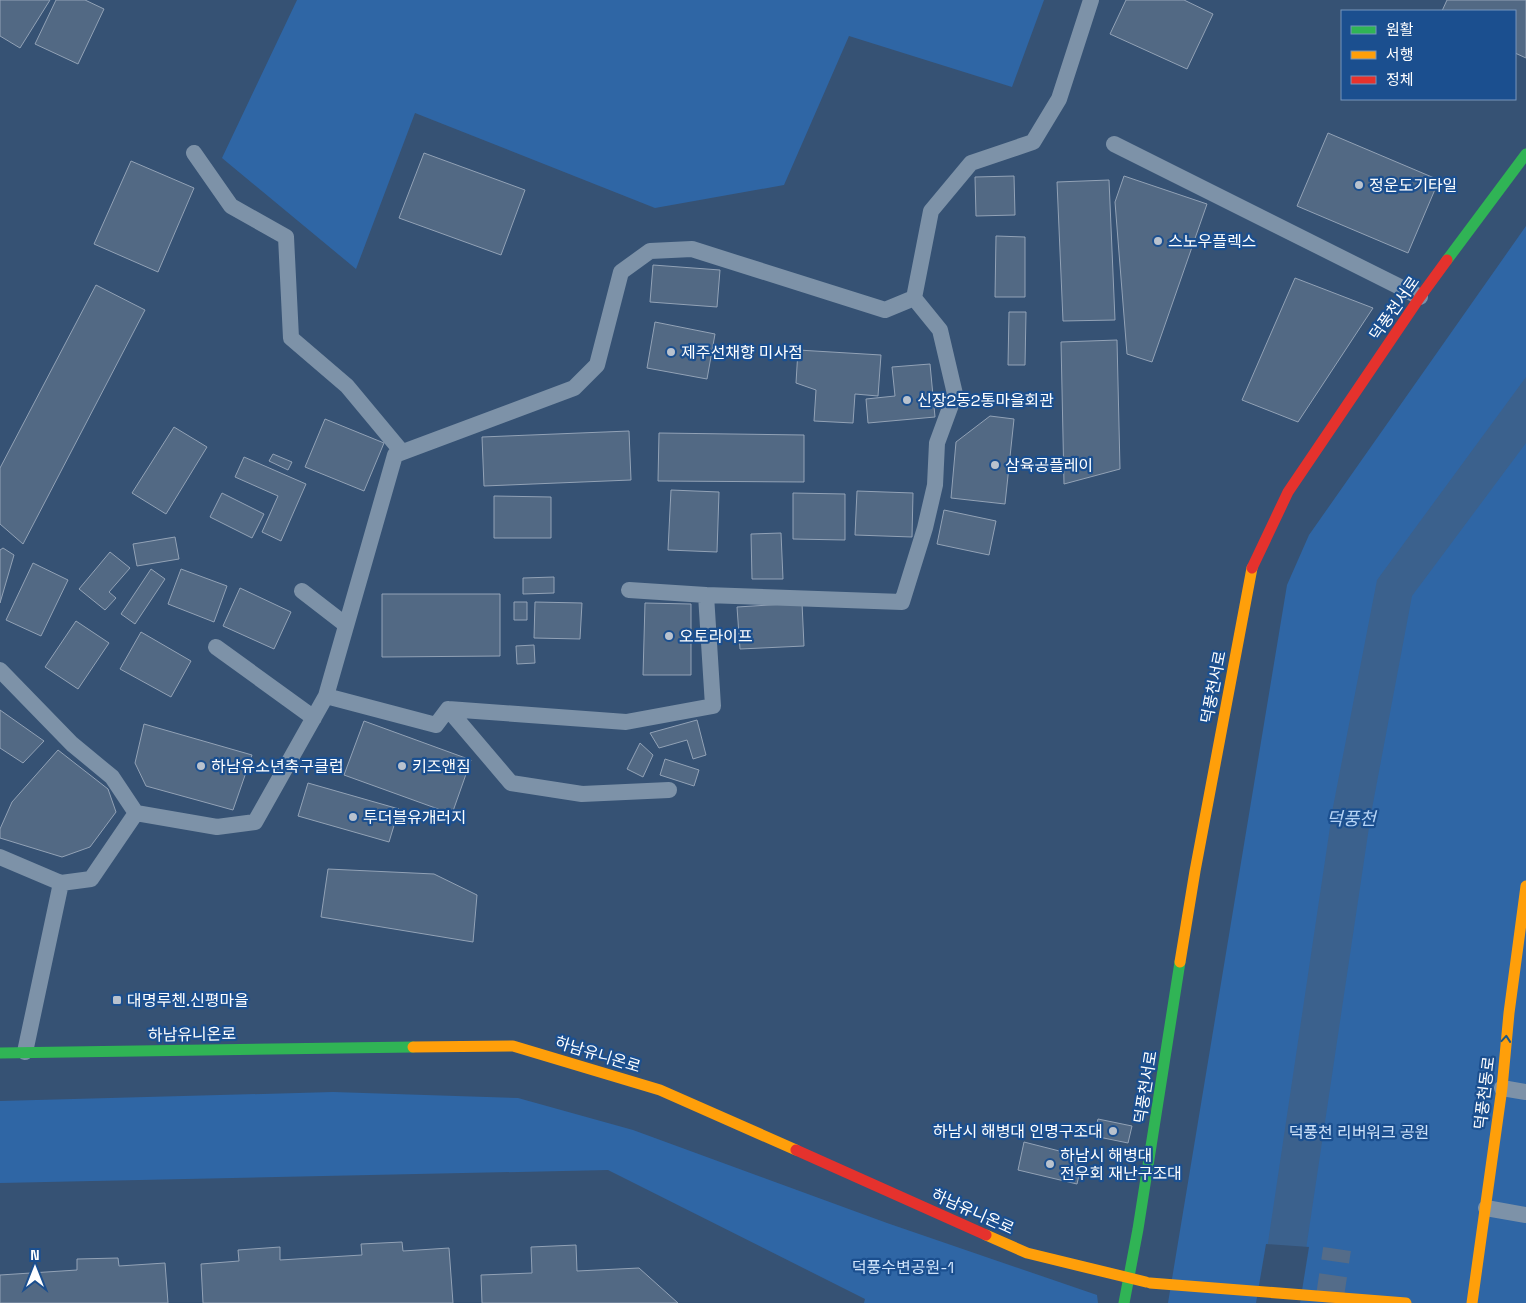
<svg xmlns="http://www.w3.org/2000/svg" width="1526" height="1303" font-family="'Space Grotesk','Noto Sans KR',sans-serif">
  <style>
    .green { fill: #2f66a5 }
    .water { fill: #3b618d }
    .pier { fill: #365274 }
    .building { fill: #526984; stroke: #92a2b6 }
    .lines { fill: none; stroke-linecap: round; stroke-linejoin: round }
    .street-tunnel { stroke: #546c89; stroke-width: 28; stroke-dasharray: 28 14; stroke-linecap: butt }
    .lane { stroke: #7d92a8; stroke-width: 16 }
    .fast { stroke: #30b455; stroke-width: 11 }
    .slow { stroke: #ff9f0a; stroke-width: 11 }
    .jam { stroke: #e5322d; stroke-width: 11 }
    .slow-bridge { stroke: #ff9f0a; stroke-width: 11 }
    .oneway { stroke: #1d5989 }
    .poi-dot { fill: #b9c2ce; stroke: #1b4f8f; stroke-width: 2 }
    .labels { text-anchor: middle; stroke-width: 4.5; stroke-linejoin: round; paint-order: stroke }
    .poi-label { font-size: 16px; fill: #fff; stroke: #1b4f8f; text-anchor: start }
    .street-label { font-size: 16px; fill: #fff; stroke: #1b4f8f }
    .park-label { font-size: 16px; fill: #cfe3fa; stroke: #1b4f8f }
    .water-label { font-size: 18px; font-style: italic; fill: #b5d3f5; stroke: #1b4f8f }
  </style>
  <rect width="100%" height="100%" fill="#365274"/>
  <path class="green" d="M297,0H1044L1012,87L849,36L784,185L655,208L415,113L356,269L222,158Z
    M1526,226V1303H1168L1287,585L1309,535Z
    M333,1092L518,1098L633,1130L887,1223L1097,1295L1098,1303H864L865,1299L608,1170L0,1183V1101Z"/>
  <path class="water" d="M1526,377V443L1412,596L1371,814L1298,1303H1259L1333,807L1377,580Z"/>
  <path class="pier" d="M1266,1244L1309,1247L1300,1303H1256Z"/>
  <path class="building" d="M0,0H50L20,48L0,36Z
    M56,0H85L104,9L78,64L35,44Z
    M1126,0H1184L1213,14L1187,69L1110,34Z
    M1447,0H1526V58L1515,53V11H1442Z
    M1328,133L1439,180L1408,253L1297,206Z
    M424,153L525,190L501,255L399,218Z
    M131,161L194,188L158,272L94,244Z
    M1014,176L1015,215L976,216L975,177Z
    M1124,176L1207,204L1152,362L1127,354L1115,202Z
    M1109,180L1115,320L1063,321L1057,182Z
    M996,236L1025,237V297H995Z
    M653,265L720,270L717,307L650,302Z
    M1295,278L1373,308L1298,422L1242,400Z
    M96,285L145,310L23,544L0,524V468Z
    M1009,312H1026L1025,365H1008Z
    M655,322L715,334L707,379L647,368Z
    M1117,340L1120,469L1064,484L1061,342Z
    M798,350L881,355L878,396L855,394L853,423L814,421L816,390L796,383Z
    M930,364L935,417L868,423L866,399L895,396L892,367Z
    M990,416L1014,419L1005,504L951,498L956,442Z
    M325,419L384,443L364,491L305,467Z
    M174,427L207,447L166,514L132,493Z
    M629,431L631,480L484,486L482,437Z
    M659,433L804,435V482L658,481Z
    M273,454L292,462L288,470L269,461Z
    M244,457L306,484L281,541L262,532L278,496L235,477Z
    M671,490L719,492L717,552L668,550Z
    M857,491L913,493L912,537L855,535Z
    M222,493L264,514L252,538L210,517Z
    M793,493L845,494V540L793,539Z
    M494,496L551,497V538H494Z
    M944,510L996,521L989,555L937,544Z
    M781,533L783,579H752L751,534Z
    M175,537L179,559L137,566L133,544Z
    M3,548L14,555L0,603V550Z
    M110,552L130,568L109,592L116,598L105,610L79,589Z
    M33,563L68,580L41,636L6,620Z
    M151,569L165,579L135,624L121,614Z
    M181,569L227,586L214,622L168,604Z
    M554,577V593L523,594V578Z
    M240,588L291,612L274,649L223,626Z
    M382,594H500V656L382,657Z
    M514,602H527V620H514Z
    M535,602L582,603L580,639L534,638Z
    M645,603L691,604V675H643Z
    M802,603L804,646L740,649L737,607Z
    M76,621L109,643L78,689L45,667Z
    M141,632L191,661L171,697L120,669Z
    M534,645L535,663L517,664L516,646Z
    M0,710L44,741L23,763L0,748Z
    M697,720L706,755L693,759L687,740L659,748L650,733Z
    M364,721L471,760L452,814L344,775Z
    M144,724L252,755L233,810L146,786L135,763Z
    M640,743L653,755L643,777L627,769Z
    M58,750L108,789L116,812L90,847L62,857L0,838V829L12,802Z
    M665,759L699,770L694,786L660,775Z
    M308,783L399,809L389,842L298,816Z
    M328,869L434,874L477,895L473,942L321,917Z
    M1098,1119L1132,1126L1128,1143L1094,1136Z
    M1024,1142L1083,1157L1077,1184L1018,1170Z
    M402,1242L403,1251L449,1248L453,1303H203L201,1264L239,1261L238,1250L280,1247V1260L362,1255L361,1244Z
    M576,1245L577,1271L639,1268L678,1303H482L481,1275L532,1273L531,1247Z
    M118,1258L119,1266L165,1263L168,1303H0V1275L77,1270V1259Z"/>
  <g class="lines">
    <path class="street-tunnel" d="M1329,1303L1337,1249"/>
    <path class="lane" d="M1114,144L1420,297
      M194,153L231,206L286,237L291,338L347,386L402,452
      M629,590L706,595
      M302,591L346,625
      M216,647L314,718
      M0,670L72,744L112,777L136,813
      M326,696L436,725L448,709L626,722L713,706L706,595L902,602L925,528L935,485L937,443L955,394L940,330L914,298
      M448,709L511,783L582,794L669,790
      M0,857L61,883L91,879L136,813L217,827L255,822L326,696L395,455L574,388L597,365L621,272L650,251L692,249L885,310L914,298L931,211L971,163L1033,142L1059,99L1091,0
      M25,1052L61,883
      M1502,1088L1526,1092
      M1486,1208L1526,1215"/>
    <path class="fast" d="M1447,260L1526,154
      M0,1053L413,1047
      M1124,1303L1138,1229L1180,962"/>
    <path class="slow" d="M1180,962L1195,871L1252,568
      M413,1047L513,1046L660,1090L796,1150
      M986,1235L1027,1253L1146,1282
      M1472,1303L1502,1088L1509,1013L1526,886"/>
    <path class="jam" d="M1252,568L1288,492L1420,297L1447,260
      M796,1150L986,1235"/>
    <path class="slow-bridge" d="M1150,1283L1406,1303"/>
  </g>
  <defs><path id="oneway-chevron" d="M-2-3.5L2.5 0L-2 3.5" fill="none" stroke-width="1.6" stroke-linecap="round" stroke-linejoin="round" transform="scale(1.25)"/></defs>
  <use class="oneway" href="#oneway-chevron" transform="translate(1506 1039) rotate(-85)"/>
  <g class="poi-dot">
    <circle cx="1359" cy="185" r="5"/>
    <circle cx="1158" cy="241" r="5"/>
    <circle cx="671" cy="352" r="5"/>
    <circle cx="907" cy="400" r="5"/>
    <circle cx="995" cy="465" r="5"/>
    <circle cx="669" cy="636" r="5"/>
    <circle cx="201" cy="766" r="5"/>
    <circle cx="402" cy="766" r="5"/>
    <circle cx="353" cy="817" r="5"/>
    <rect x="112" y="995" width="10" height="10" rx="2.5"/>
    <circle cx="1113" cy="1131" r="5"/>
    <circle cx="1050" cy="1164" r="5"/>
  </g>
  <g class="labels">
    <g class="poi-label">
      <text x="1369" y="191">정운도기타일</text>
      <text x="1168" y="247">스노우플렉스</text>
      <text x="681" y="358">제주선채향 미사점</text>
      <text x="917" y="406">신장2동2통마을회관</text>
      <text x="1005" y="471">삼육공플레이</text>
      <text x="679" y="642">오토라이프</text>
      <text x="211" y="772">하남유소년축구클럽</text>
      <text x="412" y="772">키즈앤짐</text>
      <text x="363" y="823">투더블유개러지</text>
      <text x="127" y="1006">대명루첸.신평마을</text>
      <text x="1103" y="1137" text-anchor="end">하남시 해병대 인명구조대</text>
      <text x="1060" y="1161">하남시 해병대<tspan x="1060" dy="18">전우회 재난구조대</tspan></text>
    </g>
    <g class="street-label">
      <text transform="translate(1394 308) rotate(-55)" y="6">덕풍천서로</text>
      <text transform="translate(1213 687) rotate(-79)" y="6">덕풍천서로</text>
      <text transform="translate(192 1034) rotate(-1)" y="6">하남유니온로</text>
      <text transform="translate(598 1054) rotate(17)" y="6">하남유니온로</text>
      <text transform="translate(1145 1087) rotate(-81)" y="6">덕풍천서로</text>
      <text transform="translate(1484 1093) rotate(-83)" y="6">덕풍천동로</text>
      <text transform="translate(973 1211) rotate(24)" y="6">하남유니온로</text>
    </g>
    <g class="park-label">
      <text x="1359" y="1138">덕풍천 리버워크 공원</text>
      <text x="903" y="1273">덕풍수변공원-1</text>
    </g>
    <g class="water-label">
      <text x="1351" y="825">덕풍천</text>
    </g>
  </g>
  <rect x="1341" y="10" width="175" height="90" fill="#1b4f8f" stroke="#7695bc"/>
  <rect x="1351" y="26" width="25" height="8" fill="#30b455" stroke="#7695bc"/>
  <text x="1386" y="35" font-size="15" fill="#ffffff">원활</text>
  <rect x="1351" y="51" width="25" height="8" fill="#ff9f0a" stroke="#7695bc"/>
  <text x="1386" y="60" font-size="15" fill="#ffffff">서행</text>
  <rect x="1351" y="76" width="25" height="8" fill="#e5322d" stroke="#7695bc"/>
  <text x="1386" y="85" font-size="15" fill="#ffffff">정체</text>
  <g transform="translate(35 1268)" stroke="#1b4f8f" stroke-width="4" paint-order="stroke">
  <path d="M0-4L9 19L0 12L-9 19Z" fill="#ffffff"/>
  <text y="-8" font-size="14" font-weight="bold" text-anchor="middle" fill="#ffffff">N</text>
  </g>
</svg>
